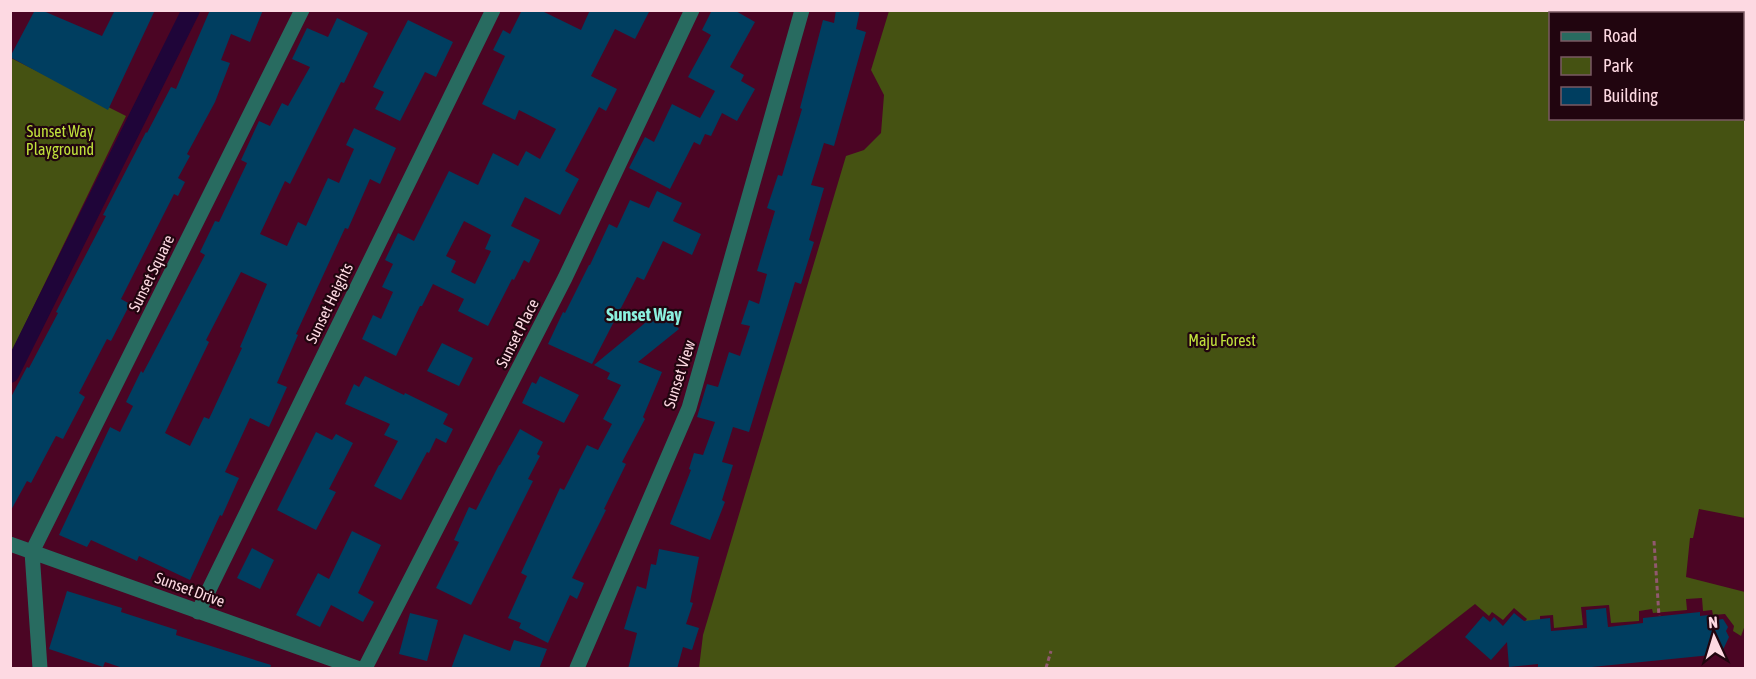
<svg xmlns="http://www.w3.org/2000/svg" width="1756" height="679" font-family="'Asap Condensed',sans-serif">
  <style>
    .green { fill: #455212; fill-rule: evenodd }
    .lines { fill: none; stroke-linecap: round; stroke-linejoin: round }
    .canal { stroke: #1f0539; stroke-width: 18 }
    .building { fill: #003e60; fill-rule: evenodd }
    .path { stroke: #91586f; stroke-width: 3; stroke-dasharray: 4.5 3; stroke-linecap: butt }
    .minor { stroke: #286b60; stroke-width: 15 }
    .labels { text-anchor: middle; stroke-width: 4.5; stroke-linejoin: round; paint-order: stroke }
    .park-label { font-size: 16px; fill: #c0e13c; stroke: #21050f }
    .street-label { font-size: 16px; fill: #fdd9e2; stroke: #21050f }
    .neighbourhood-label { font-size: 18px; font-weight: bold; fill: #8bf1de; stroke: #21050f }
  </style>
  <rect width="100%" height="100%" fill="#4b0524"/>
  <path class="green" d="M889,11H1745V518L1699,509L1693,538H1690L1686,577L1745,592V625L1741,636L1733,631L1734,626L1725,614L1713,615L1712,610L1703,611L1702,598L1686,599L1687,610L1653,613L1652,609L1639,611V621L1611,623L1609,605L1581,607L1583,625L1554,628L1553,615L1540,616V627L1519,628L1527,619L1514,608L1503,620L1492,612L1489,616L1475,604L1393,668H699L703,635L846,156L864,150L881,133L884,95L871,70ZM1550,14H1742V118H1550Z
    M11,58L126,116L11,353Z"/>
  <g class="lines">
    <path class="canal" d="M10,374L191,10"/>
  </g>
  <path class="building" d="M35,10H41L102,36L115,10H155L108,110L10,57Z
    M210,10H263L250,42L231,34L221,60L230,63L215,102L187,154L190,156L178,178L185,182L178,196L174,194L121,299L130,304L111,341L107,339L79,393L85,397L63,439L56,436L31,483L27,481L10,512V399L27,367L29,368L58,313L56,312L106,216L103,215L146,132L147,133L171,87L176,89Z
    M522,10H540L581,30L590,10H650L635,39L615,29L591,76L617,89L606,111L599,107L565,171L579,179L560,215L525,197L511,226L540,240L529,263L524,260L514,280L512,279L488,326L458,311L464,299L433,284L422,306H420L396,356L362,339L373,315L381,319L393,292L382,287L393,264L385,260L398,233L414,241L449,171L478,185L493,153L518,166L526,151L540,159L556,129L519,110L515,120L482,104L505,56L493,50L503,30L510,34ZM464,221L491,235L485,249L491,251L475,284L451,272L456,261L446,256Z
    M712,10H734L755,22L730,67L744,75L741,81L755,89L737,121L722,113L711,136L705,134L700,145L694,142L670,189L629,168L645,137L654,142L672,104L700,118L715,91L688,77L711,35L702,30Z
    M836,10H860L856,29L866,32L834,146L824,143L811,185L824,188L809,240L814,242L801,284L795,282L749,432L733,427L722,462L733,465L722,500L725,502L710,540L670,524L691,470L689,469L694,453L703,455L715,422L697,417L707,384L718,387L729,352L740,356L750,326L741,324L749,300L759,304L767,274L757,271L775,211L767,208L778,175L782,176L802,109L800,108L823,20L834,23Z
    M337,18L368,33L344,83L341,82L290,184L285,181L260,234L287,246L298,222L306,226L328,178L339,183L354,149L346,145L354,128L396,148L380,184L370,179L348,229L345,228L296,334L298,335L277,383L287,387L269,427L250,418L225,472L239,478L222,516L220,515L190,580L139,556L137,561L91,540L87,547L59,535L110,427L120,432L133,406L126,402L141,371L143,373L205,255L200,252L215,221L219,222L247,163L241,160L259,121L270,126L282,103L288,106L310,67L292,59L307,28L328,37ZM241,272L267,284L240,347L242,348L209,419L204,417L190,446L165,433L209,342L206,340Z
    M408,20L453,42L436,77L425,72L400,121L375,109L384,92L373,87Z
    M657,191L682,203L673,221L701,234L692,255L663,241L644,280L637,277L592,364L548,344L563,312L565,313L589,265H590L609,224L617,228L630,200L649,208Z
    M662,309L679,329L638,362L662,372L643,417L645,419L622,462L626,464L604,509L606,510L572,578L584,583L577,599L570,595L548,643L519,628L521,623L508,618L527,576L521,573L560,488L564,490L587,445L598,450L612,424L603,419L621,385L607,379L610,373L594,365Z
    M442,343L473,358L459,386L427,371Z
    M365,376L404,395L405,393L448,414L443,424L453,429L446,443L436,438L429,453L427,452L401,500L374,486L398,441L384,435L390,424L345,404L354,384L359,387Z
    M540,376L579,395L564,423L522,403L532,382L536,384Z
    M520,429L543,442L537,454L540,456L528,479L533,481L471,605L436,588L459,542L454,540L469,507L476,510L499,465H500Z
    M316,432L332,440L336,434L353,443L329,489L336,492L316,530L277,510Z
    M352,531L381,545L358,593L374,602L363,622L331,605L320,627L296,615L318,573L329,579Z
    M252,548L274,560L260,589L237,578Z
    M659,549L699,557L690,602L693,603L686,624L699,628L692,650L683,647L677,669H628L637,633L624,629L637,586L646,589L651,564L656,565Z
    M67,591L122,608L121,612L177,630L176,635L271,665L270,669H126L105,662L103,667L49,649Z
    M1606,608L1608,627L1643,623V618L1700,612V616L1709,615V621L1723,619L1728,627L1726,631L1729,637L1721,654L1572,669H1538V664L1509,667L1507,642L1491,660L1465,637L1483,616L1490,622L1494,617L1503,626L1514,613L1524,621L1550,618L1551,631L1587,628L1586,610Z
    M410,613L438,620L427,661L399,654Z
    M464,634L510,651L514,640L547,649L539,669H451Z"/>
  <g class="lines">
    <path class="path" d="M1654,541L1659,616
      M1046,668L1051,651"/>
    <path class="minor" d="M10,544L357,668
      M32,552L302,10
      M32,552L40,668
      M198,612L493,10
      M365,668L565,278L692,10
      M577,668L689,408L802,10"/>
  </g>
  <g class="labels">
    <g class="park-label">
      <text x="60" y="137">Sunset Way<tspan x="60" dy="18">Playground</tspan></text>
      <text x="1222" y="346">Maju Forest</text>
    </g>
    <g class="street-label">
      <text transform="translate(151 273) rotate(-64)" y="6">Sunset Square</text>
      <text transform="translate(329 303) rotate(-64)" y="6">Sunset Heights</text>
      <text transform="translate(517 333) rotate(-63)" y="6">Sunset Place</text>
      <text transform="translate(679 374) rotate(-72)" y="6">Sunset View</text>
      <text transform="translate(190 589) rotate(20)" y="6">Sunset Drive</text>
    </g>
    <g class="neighbourhood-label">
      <text x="644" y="321">Sunset Way</text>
    </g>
  </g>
  <rect width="1756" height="679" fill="none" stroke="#fdd9e2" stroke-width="24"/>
  <rect x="1549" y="12" width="195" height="108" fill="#21050f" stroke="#795a63" stroke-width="1.5"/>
  <rect x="1561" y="32" width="30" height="9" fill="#286b60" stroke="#795a63" stroke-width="1.5"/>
  <text x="1603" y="42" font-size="18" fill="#fdd9e2">Road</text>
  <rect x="1561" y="57" width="30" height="18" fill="#455212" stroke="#795a63" stroke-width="1.5"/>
  <text x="1603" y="72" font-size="18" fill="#fdd9e2">Park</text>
  <rect x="1561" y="87" width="30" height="18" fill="#003e60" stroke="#795a63" stroke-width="1.5"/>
  <text x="1603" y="102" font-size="18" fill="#fdd9e2">Building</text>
  <g transform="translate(1714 637) rotate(356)" stroke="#21050f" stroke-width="4.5" paint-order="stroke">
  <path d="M0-4.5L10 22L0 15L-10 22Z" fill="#fdd9e2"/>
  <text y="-9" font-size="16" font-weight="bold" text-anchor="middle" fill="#fdd9e2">N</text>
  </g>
</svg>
